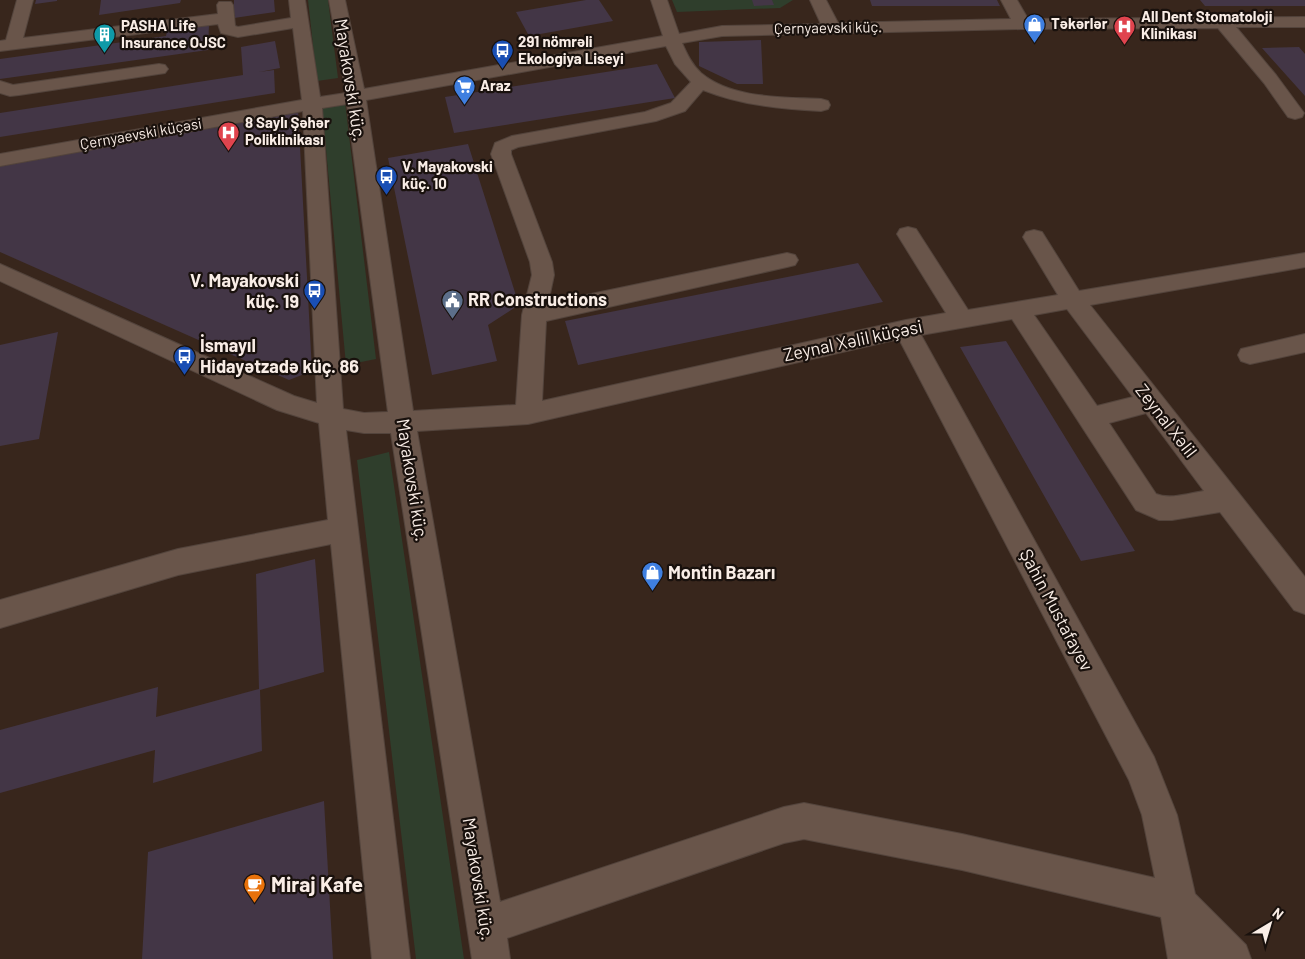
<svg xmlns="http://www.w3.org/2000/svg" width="1305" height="959" font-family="Barlow,sans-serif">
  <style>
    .green { fill: #2f3e2c }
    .building { fill: #433646 }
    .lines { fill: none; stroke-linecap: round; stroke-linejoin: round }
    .minor-casing { stroke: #53443c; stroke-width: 2 }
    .minor { fill: #69554a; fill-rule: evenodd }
    .labels { text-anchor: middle; stroke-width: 4.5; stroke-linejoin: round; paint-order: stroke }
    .far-poi-label { font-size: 15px; font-weight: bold; fill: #f9ede6; stroke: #19110d; text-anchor: start }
    .far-street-label { font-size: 15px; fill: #f9ede6; stroke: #19110d }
    .street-label { font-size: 18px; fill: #f9ede6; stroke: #19110d }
    .poi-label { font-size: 18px; font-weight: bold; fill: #f9ede6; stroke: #19110d; text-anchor: start }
    .near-poi-label { font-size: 21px; font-weight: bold; fill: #f9ede6; stroke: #19110d; text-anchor: start }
  </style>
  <rect width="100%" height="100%" fill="#38261c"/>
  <path class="green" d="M308,0H328L338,78L317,81Z
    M672,0H793L780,8L677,12Z
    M345,102L376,359L346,365L322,106Z
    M389,452L464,959H416L357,460Z"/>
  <path class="building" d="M36,0H57V1L35,4Z
    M101,0H181L180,3L99,15Z
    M234,0H274L275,12L234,18Z
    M586,0H599L613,21L529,36L516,12Z
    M752,0H772L774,5L754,6Z
    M870,0H997L1000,6H872Z
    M1200,0H1305V6H1205Z
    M209,25L208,50L0,79V59L166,36L167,31Z
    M761,40L763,84H737L699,66V42Z
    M275,41L280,68L259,72L274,70L275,93L0,137V113L243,75L241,47Z
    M1299,47L1305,54V96L1262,48Z
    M657,64L675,98L454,133L445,97Z
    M298,109L312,371L289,380L0,252V161Z
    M468,144L519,305L488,325L497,361L432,375L388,158Z
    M858,263L883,302L578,365L565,321Z
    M58,332L39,439L0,446V345Z
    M1006,341L1135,551L1081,561L960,347Z
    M315,559L324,672L260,690L262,751L153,783L155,750L0,793V730L158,687L156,717L259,689L256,574Z
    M324,801L333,959H142L148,852Z"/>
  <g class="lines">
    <defs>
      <path id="minor" d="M17,0H33L23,38L218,14L217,5L219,2H231L233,5L235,26L238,27L291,18L289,0H305L320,97L346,93L329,0H345L364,89L663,36L651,0H667L679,34L722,26L821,24L810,0H826L838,23L1011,19L1001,0H1017L1028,19L1305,17V27H1236L1276,75L1304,113L1302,117L1295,119L1288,117L1264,83L1218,28L1022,29L722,36L682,43C687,54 692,65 701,73C732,99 783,97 821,99L828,101L830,105L828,109L821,111C780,109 741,105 703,90L685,111L656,121L518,147L511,150V154L552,262L554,275L548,303L787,253L795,255L798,260L795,265L787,267L546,321L542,401L906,320L946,313L897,234L900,229L908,227L916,229L968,310L1058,295L1023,237L1026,232L1034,230L1042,232L1079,291L1305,253V267L1090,305L1305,577V614L1294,610L1220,512L1172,520H1159L1136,510L1012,319L921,335L1154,757L1177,815L1195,894L1246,945L1251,959H1168L1161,917L962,870L804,839L784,843L507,938L510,959H472L391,433H364L346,430L410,959H372L331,544L178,575L0,628V600L178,549L328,520L319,423L277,410L0,281V264L294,396L317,403L303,111L0,166V154L302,100L293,28L238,37L221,33L218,24L0,51V41L6,40ZM666,46L675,64L691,82L671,103L645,112L512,136L495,143L491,154L530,262L532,275L522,315L516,405L413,411L366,100ZM347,104L348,113L388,412L364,413L343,409L322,108ZM1067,309L1133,397L1097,406L1034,315ZM899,339L1129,780L1142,815L1155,878L962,834L804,803L784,807L500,902L417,431L528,424ZM1146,413L1204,491C1190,493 1170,500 1156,494L1109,423Z
        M159,64L165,65L168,69L165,73L19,95L10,96L0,93V81L13,85Z
        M1305,334V352L1250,364L1241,361L1238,355L1241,349Z"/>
    </defs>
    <use href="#minor" class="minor-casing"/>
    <use href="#minor" class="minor"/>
  </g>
  <defs>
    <symbol id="shop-pin" viewBox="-11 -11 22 30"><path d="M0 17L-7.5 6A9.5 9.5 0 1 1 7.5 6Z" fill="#3f7fe0" stroke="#19110d"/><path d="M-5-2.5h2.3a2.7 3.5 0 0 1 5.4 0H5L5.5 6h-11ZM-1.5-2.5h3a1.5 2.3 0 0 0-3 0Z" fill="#fff"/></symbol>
    <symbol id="hospital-pin" viewBox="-11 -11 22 30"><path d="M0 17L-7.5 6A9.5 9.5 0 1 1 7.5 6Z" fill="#e0444e" stroke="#19110d"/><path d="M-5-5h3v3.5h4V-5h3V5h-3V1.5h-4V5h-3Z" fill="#fff"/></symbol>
    <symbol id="building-pin" viewBox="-11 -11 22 30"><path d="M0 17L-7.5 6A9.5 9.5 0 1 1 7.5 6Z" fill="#0f9aa8" stroke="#19110d"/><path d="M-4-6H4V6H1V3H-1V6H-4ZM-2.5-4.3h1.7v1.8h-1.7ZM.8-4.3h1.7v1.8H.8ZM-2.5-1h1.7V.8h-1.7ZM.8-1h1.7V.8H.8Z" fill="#fff"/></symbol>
    <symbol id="bus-pin" viewBox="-11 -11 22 30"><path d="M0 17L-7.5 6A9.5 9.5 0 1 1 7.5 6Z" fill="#1a4fb4" stroke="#19110d"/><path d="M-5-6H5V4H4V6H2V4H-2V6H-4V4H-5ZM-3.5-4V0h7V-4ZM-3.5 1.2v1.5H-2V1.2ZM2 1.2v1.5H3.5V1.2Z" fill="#fff"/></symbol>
    <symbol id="supermarket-pin" viewBox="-11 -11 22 30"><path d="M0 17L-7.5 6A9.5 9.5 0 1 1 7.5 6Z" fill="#3f7fe0" stroke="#19110d"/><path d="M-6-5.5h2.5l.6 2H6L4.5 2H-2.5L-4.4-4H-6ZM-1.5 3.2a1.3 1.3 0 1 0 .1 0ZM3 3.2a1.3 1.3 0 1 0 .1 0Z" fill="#fff"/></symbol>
    <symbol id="civic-pin" viewBox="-11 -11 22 30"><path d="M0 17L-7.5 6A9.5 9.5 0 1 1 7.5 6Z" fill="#5c6f8a" stroke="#19110d"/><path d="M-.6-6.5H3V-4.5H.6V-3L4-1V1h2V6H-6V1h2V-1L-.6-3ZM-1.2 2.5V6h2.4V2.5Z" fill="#fff"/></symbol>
    <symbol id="cafe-pin" viewBox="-11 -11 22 30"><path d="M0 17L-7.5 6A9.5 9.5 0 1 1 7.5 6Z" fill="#e8710a" stroke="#19110d"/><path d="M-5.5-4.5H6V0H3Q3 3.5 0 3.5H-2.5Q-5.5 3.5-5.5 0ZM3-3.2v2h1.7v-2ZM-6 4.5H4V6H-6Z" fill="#fff"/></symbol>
  </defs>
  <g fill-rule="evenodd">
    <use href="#shop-pin" x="1022" y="12" width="25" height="34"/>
    <use href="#hospital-pin" x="1112" y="14" width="25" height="34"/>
    <use href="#building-pin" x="92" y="22" width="25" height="34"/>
    <use href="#bus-pin" x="490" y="38" width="25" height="34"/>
    <use href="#supermarket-pin" x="452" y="74" width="25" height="34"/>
    <use href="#hospital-pin" x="216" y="120" width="25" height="34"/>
    <use href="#bus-pin" x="374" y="164" width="25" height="34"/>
    <use href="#bus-pin" x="302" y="278" width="25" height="34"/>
    <use href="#civic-pin" x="440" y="288" width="25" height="34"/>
    <use href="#bus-pin" x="172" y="344" width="25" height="34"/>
    <use href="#shop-pin" x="640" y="560" width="25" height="34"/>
    <use href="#cafe-pin" x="242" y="872" width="25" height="34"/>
  </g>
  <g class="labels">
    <g class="far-poi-label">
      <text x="1141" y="22">All Dent Stomatoloji<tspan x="1141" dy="17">Klinikası</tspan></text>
      <text x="1051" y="29">Təkərlər</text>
      <text x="121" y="31">PASHA Life<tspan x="121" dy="17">Insurance OJSC</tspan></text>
      <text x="518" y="47">291 nömrəli<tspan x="518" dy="17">Ekologiya Liseyi</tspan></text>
      <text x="480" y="91">Araz</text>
      <text x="245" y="128">8 Saylı Şəhər<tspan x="245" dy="17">Poliklinikası</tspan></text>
      <text x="402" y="172">V. Mayakovski<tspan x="402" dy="17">küç. 10</tspan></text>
    </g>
    <g class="far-street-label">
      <text transform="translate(828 28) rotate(-1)" y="5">Çernyaevski küç.</text>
      <text transform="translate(141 134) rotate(-10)" y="5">Çernyaevski küçəsi</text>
    </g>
    <g class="street-label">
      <text transform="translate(350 80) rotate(81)" y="6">Mayakovski küç.</text>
      <text transform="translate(853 341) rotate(-12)" y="6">Zeynal Xəlil küçəsi</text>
      <text transform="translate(1166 421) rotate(52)" y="6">Zeynal Xəlil</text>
      <text transform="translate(412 480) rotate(81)" y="6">Mayakovski küç.</text>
      <text transform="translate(1056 610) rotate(62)" y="6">Şahin Mustafayev</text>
      <text transform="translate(478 879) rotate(81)" y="6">Mayakovski küç.</text>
    </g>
    <g class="poi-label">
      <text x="299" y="287" text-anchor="end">V. Mayakovski<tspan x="299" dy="21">küç. 19</tspan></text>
      <text x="468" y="306">RR Constructions</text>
      <text x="200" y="352">İsmayıl<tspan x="200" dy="21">Hidayətzadə küç. 86</tspan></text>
      <text x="668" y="579">Montin Bazarı</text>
    </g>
    <g class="near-poi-label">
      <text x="271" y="892">Miraj Kafe</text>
    </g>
  </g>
  <g transform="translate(1270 924) rotate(38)" stroke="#19110d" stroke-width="4" paint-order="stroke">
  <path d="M0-4L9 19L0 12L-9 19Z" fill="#f9ede6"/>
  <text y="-8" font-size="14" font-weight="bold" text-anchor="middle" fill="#f9ede6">N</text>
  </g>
</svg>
